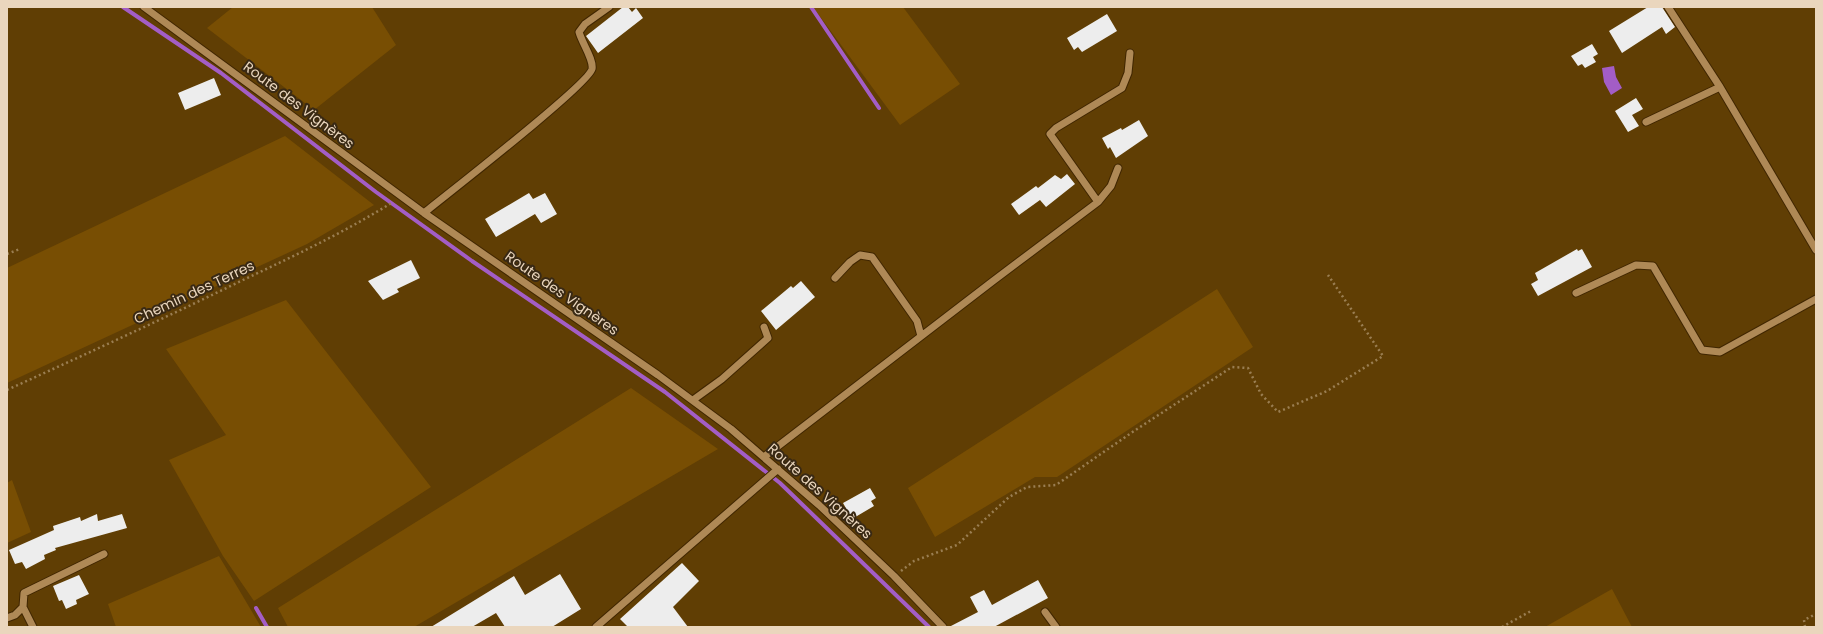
<svg xmlns="http://www.w3.org/2000/svg" width="1823" height="634" font-family="Poppins,sans-serif">
  <style>
    .green { fill: #784e03 }
    .water { fill: #a35dc6 }
    .lines { fill: none; stroke-linecap: round; stroke-linejoin: round }
    .stream { stroke: #a35dc6; stroke-width: 4 }
    .building { fill: #ededed }
    .minor-casing { stroke: #402600; stroke-width: 9 }
    .path { stroke: #9a7e52; stroke-width: 2.5; stroke-dasharray: 2 3; stroke-linecap: butt }
    .minor { stroke: #af8956; stroke-width: 7 }
    .labels { text-anchor: middle; stroke-width: 4; stroke-linejoin: round; paint-order: stroke }
    .street-label { font-size: 14px; fill: #ead6bd; stroke: #392914 }
  </style>
  <rect width="100%" height="100%" fill="#603e04"/>
  <path class="green" d="M233,7H372L396,45L314,110L207,28Z
    M813,7H903L960,84L900,125Z
    M285,136L374,205L307,244L7,383V268Z
    M1217,289L1253,347L1057,477H1035L935,537L908,488Z
    M286,300L431,487L254,601L223,556L169,460L226,435L166,349Z
    M631,388L718,449L414,627H288L278,608Z
    M12,480L31,532L7,543V483Z
    M219,556L261,627H116L108,604Z
    M1612,589L1632,627H1545Z"/>
  <path class="water" d="M1614,66L1616,77L1622,88L1611,95L1604,82L1602,68Z"/>
  <g class="lines">
    <path class="stream" d="M123,7L221,73L376,192L472,261L665,392L780,483L929,627
      M811,7L879,108
      M256,608L267,627"/>
  </g>
  <path class="building" d="M623,7H628L632,12L636,8L643,18L598,53L586,36Z
    M1648,7H1662L1675,27L1666,34L1662,27L1622,53L1609,31Z
    M1107,14L1117,31L1082,52L1078,47L1074,50L1067,38Z
    M1592,44L1598,54L1593,57L1596,62L1585,68L1582,64L1578,66L1571,56Z
    M214,78L221,95L185,110L178,93Z
    M1636,98L1643,109L1632,115L1639,126L1628,132L1615,111Z
    M1139,120L1148,136L1116,158L1110,147L1108,149L1102,138L1121,128L1122,130Z
    M1067,174L1075,184L1046,207L1040,200L1019,215L1011,204L1036,186L1038,188L1055,175L1061,179Z
    M529,193L533,199L545,193L557,214L541,223L535,214L496,237L485,219Z
    M1577,249L1578,251L1582,249L1592,267L1538,296L1531,284L1538,280L1535,273Z
    M411,260L420,278L397,289L399,292L383,300L368,281Z
    M801,281L815,297L776,330L761,311L791,286L793,288Z
    M870,488L876,498L871,501L874,506L852,519L843,503Z
    M97,514L98,521L122,514L127,528L55,548L56,550L44,555L45,559L26,569L22,562L15,564L9,550L54,530L53,526L80,517L81,521Z
    M682,563L699,581L673,607L688,627H628L620,619Z
    M560,574L581,609L552,627H505L496,613L472,627H431L514,576L525,595Z
    M79,575L89,594L76,600L77,604L66,609L62,600L59,601L53,586Z
    M1038,580L1048,598L994,627H949L978,612L970,597L984,590L992,605Z"/>
  <g class="lines">
    <defs>
      <path id="minor" d="M144,7L424,213L658,375L731,429L819,505L894,576L943,627
        M1668,7L1720,87L1816,250
        M1646,122L1720,87
        M1098,202L1050,134L1056,128L1122,88L1128,73L1130,53
        M424,213C446,195 588,85 592,69C594,60 582,43 579,32L585,24L609,7
        M835,278L850,262L860,255L872,257L917,321L921,336
        M1576,293L1636,265L1653,266L1702,350L1720,352L1816,299
        M693,400L722,379L768,338L764,327
        M764,457L993,281L1098,202L1111,186L1118,168
        M23,607L33,627
        M1045,612L1056,627
        M7,618L15,615L23,607L24,593L104,554
        M596,627L778,469"/>
    </defs>
    <use href="#minor" class="minor-casing"/>
    <path class="path" d="M7,254L20,249
      M7,390C86,354 165,318 243,280C294,256 345,232 393,202
      M901,571L914,561L957,545L1009,497L1027,487L1056,485L1134,431L1232,367L1248,368L1261,394L1278,412L1327,391L1383,356L1328,275
      M1502,627L1531,611
      M1805,627L1804,620L1816,614"/>
    <use href="#minor" class="minor"/>
  </g>
  <g class="labels">
    <g class="street-label">
      <text transform="translate(299 105) rotate(37)" y="5">Route des Vignères</text>
      <text transform="translate(194 292) rotate(-25)" y="5">Chemin des Terres</text>
      <text transform="translate(562 293) rotate(35)" y="5">Route des Vignères</text>
      <text transform="translate(820 491) rotate(42)" y="5">Route des Vignères</text>
    </g>
  </g>
  <rect width="1823" height="634" fill="none" stroke="#ead6bd" stroke-width="16"/>
</svg>
